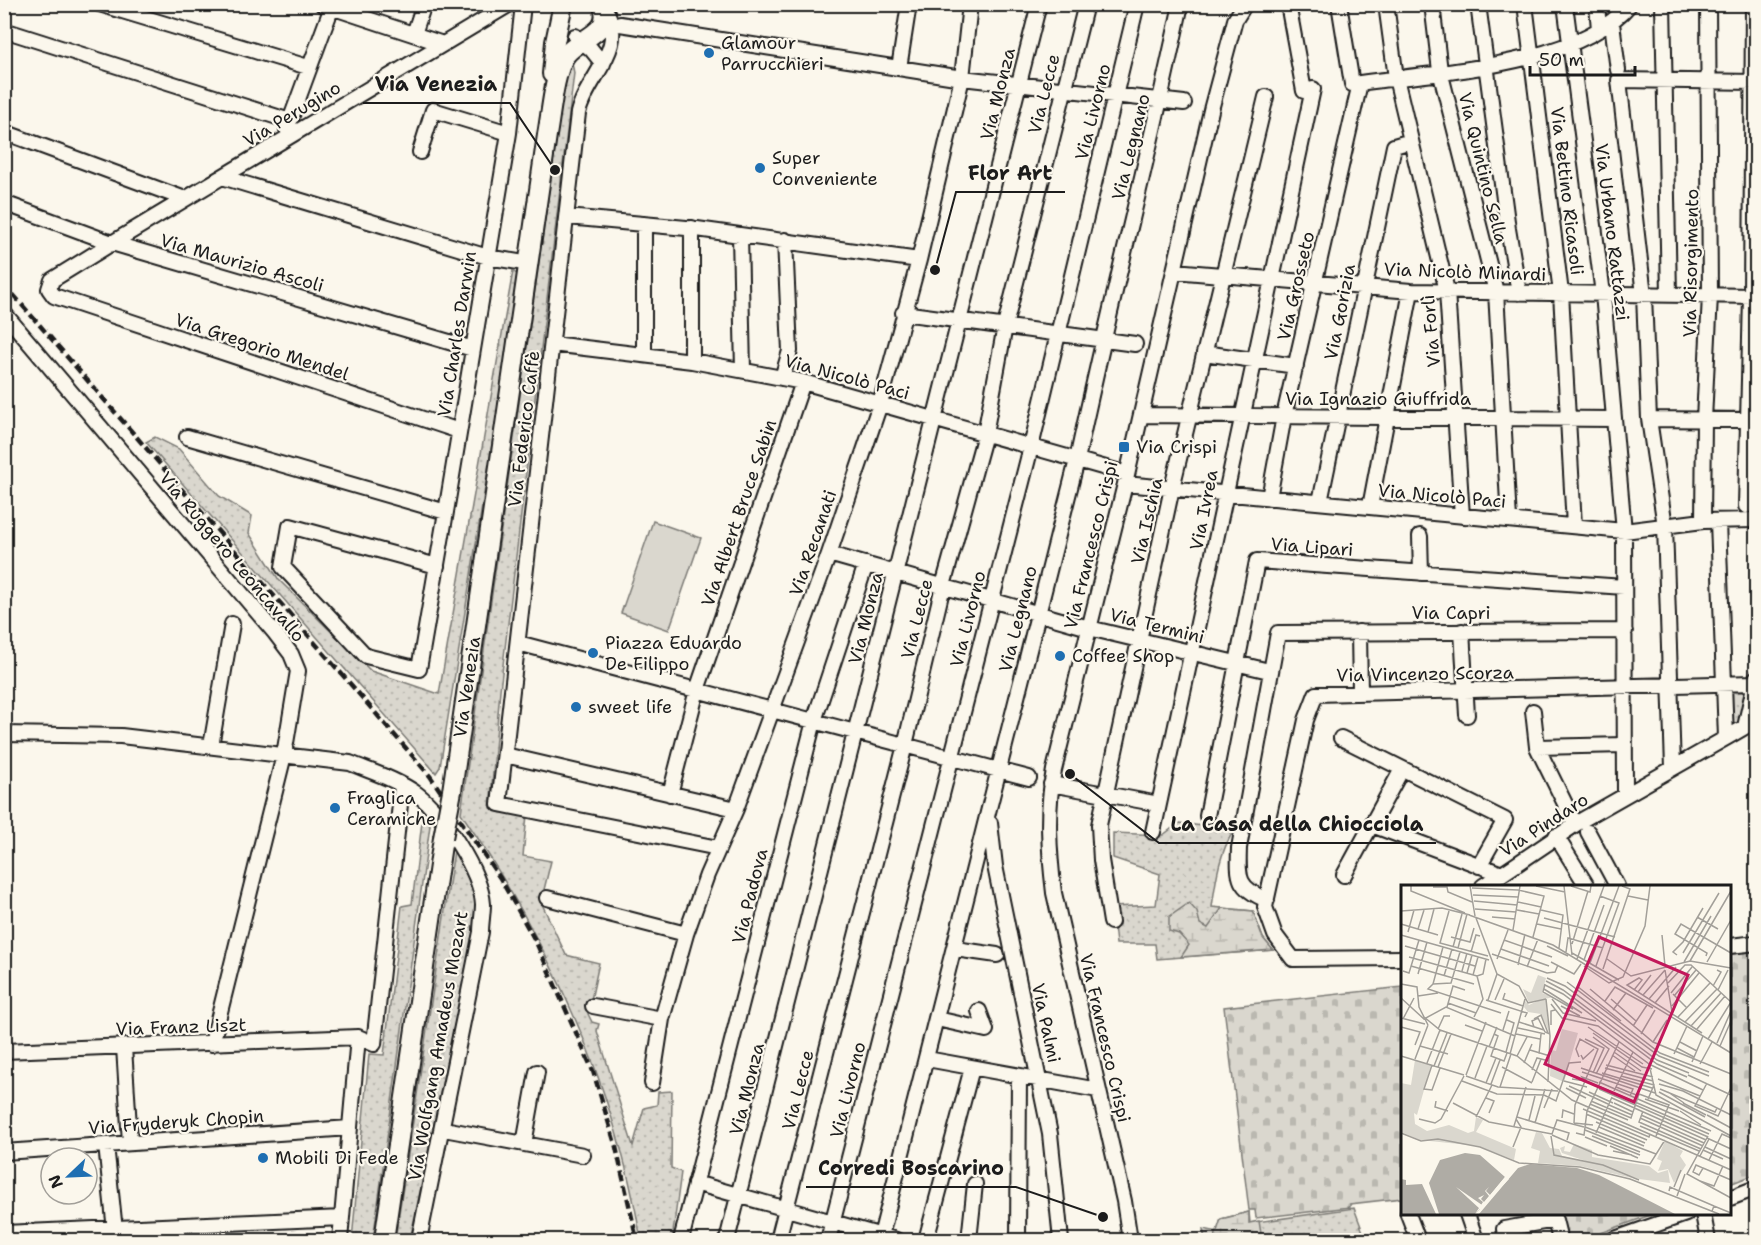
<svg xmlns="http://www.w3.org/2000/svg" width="1761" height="1245" font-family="'Shantell Sans',sans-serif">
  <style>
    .grass { fill: url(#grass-dots); stroke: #7b7a75; stroke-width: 1.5 }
    .wetland { fill: url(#wetland-marsh); stroke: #7b7a75; stroke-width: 1.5 }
    .cemetery { fill: url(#cemetery-stones); stroke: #7b7a75; stroke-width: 1.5 }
    .green { fill: #dad7ce; stroke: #7b7a75; stroke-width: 1.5 }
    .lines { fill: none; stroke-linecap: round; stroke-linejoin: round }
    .minor-casing { stroke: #1c1c1c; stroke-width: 18 }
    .major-casing { stroke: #1c1c1c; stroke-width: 22 }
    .minor { stroke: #fbf7ec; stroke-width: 14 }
    .major { stroke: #fbf7ec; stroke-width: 18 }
    .rail { stroke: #1c1c1c; stroke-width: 4.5; stroke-dasharray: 9 4.5; stroke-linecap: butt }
    .major-bridge-casing { stroke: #1c1c1c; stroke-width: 22; stroke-linecap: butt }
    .major-bridge { stroke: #fbf7ec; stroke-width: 18 }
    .poi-dot { fill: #1f6fb2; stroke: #fbf7ec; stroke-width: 2 }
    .labels { text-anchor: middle; stroke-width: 4.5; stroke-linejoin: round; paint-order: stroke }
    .poi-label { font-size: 18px; fill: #1c1c1c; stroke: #fbf7ec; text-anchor: start }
    .street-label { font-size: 18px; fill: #1c1c1c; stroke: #fbf7ec }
    .inset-road { fill: none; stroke: #a29f99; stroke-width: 1.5 }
    .view { fill: #c2185b; fill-opacity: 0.15; stroke: #c2185b; stroke-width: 3 }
    .inset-edge { fill: none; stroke: #1c1c1c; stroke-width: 3 }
    .leader { fill: none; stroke: #1c1c1c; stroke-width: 2 }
    .callout-dot { fill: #1c1c1c; stroke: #fbf7ec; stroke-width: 2 }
    .callout-label { font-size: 20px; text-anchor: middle; font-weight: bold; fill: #1c1c1c; stroke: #fbf7ec; stroke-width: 4.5; stroke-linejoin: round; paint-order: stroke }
  </style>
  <defs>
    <pattern id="grass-dots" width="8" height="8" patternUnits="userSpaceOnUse" patternTransform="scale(1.5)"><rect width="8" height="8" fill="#dad7ce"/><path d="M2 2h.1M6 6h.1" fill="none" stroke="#bab8b0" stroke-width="1.8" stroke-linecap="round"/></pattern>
    <pattern id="wetland-marsh" width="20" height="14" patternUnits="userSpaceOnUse" patternTransform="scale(1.5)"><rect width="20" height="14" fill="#dad7ce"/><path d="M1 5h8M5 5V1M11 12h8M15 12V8" fill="none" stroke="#bab8b0"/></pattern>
    <pattern id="cemetery-stones" width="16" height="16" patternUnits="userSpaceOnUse" patternTransform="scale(1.5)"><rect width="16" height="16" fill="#dad7ce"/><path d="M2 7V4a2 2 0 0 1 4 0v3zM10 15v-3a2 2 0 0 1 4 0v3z" fill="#bab8b0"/></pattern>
  </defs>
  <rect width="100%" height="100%" fill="#fbf7ec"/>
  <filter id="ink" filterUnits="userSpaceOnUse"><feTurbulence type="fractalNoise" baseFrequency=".0167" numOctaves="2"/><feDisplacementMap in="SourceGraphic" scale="12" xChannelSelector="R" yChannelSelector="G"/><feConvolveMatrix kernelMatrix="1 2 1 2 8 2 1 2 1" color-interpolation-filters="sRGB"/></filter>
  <g filter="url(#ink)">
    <path class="grass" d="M571,57L574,73L500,690L490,808L527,815L523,856L551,861L541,902L566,955L599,963L588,1014L592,1022L599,1024L597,1031L633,1146L644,1108L657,1105L658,1092L672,1091L671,1168L681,1172L672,1240H641C615,1085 549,942 461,813L567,63Z
      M513,271L518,275L517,289L440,767L436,773L146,442L155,437L179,449L219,496L252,516L249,533L279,580L371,671L439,694Z
      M1728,689H1747L1739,723L1731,726Z
      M431,818L373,1240H352L369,1054L384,1055L402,906L412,904L422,822Z
      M1179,823L1234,830C1219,854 1216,879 1212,907L1253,911L1263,938L1273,950L1157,959L1155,944H1116L1112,907L1156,905L1160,874L1113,858V833L1163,835Z
      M454,851C468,874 477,892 476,920L410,1240H395Z
      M1354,1208L1366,1240H1205L1203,1229L1218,1232L1221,1219L1249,1212L1250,1223Z"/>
    <path class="wetland" d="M1189,903L1197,912L1200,924L1208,928L1222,908L1253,911L1263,938L1273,950L1181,957L1189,945L1179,934L1169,931V917Z
      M1249,1212V1223L1259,1221L1262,1240H1214L1221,1219Z"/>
    <path class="cemetery" d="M1756,949V1174L1730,1184V952Z
      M1402,987V1198L1350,1204V1207L1256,1218L1255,1210H1249L1224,1007Z
      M1561,1214H1653L1582,1240H1566Z"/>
    <path class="green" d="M653,521L701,538L669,630L621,613Z"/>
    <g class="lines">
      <defs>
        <path id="minor" d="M99,4L308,67
          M322,4L443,44
          M1339,4L1352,84C1431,72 1577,68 1630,4
          M1386,4L1396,78L1447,291L1462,516
          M1432,4L1440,71L1496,292L1509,520
          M1478,4L1508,229L1519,293
          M1525,4L1561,293L1574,526
          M1565,4L1603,294L1624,531L1625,794
          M1597,4L1599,30
          M1663,4L1669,294
          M605,9C629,48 587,76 578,113L499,804L718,848
          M1612,23L1618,70
          M606,27L620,24L962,78L1184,103
          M4,30L290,121
          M414,34L424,4
          M575,36L591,49L603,64
          M899,68L909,4
          M287,129L333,4
          M4,132L185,199
          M420,152L433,110L509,133
          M222,177L488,257L530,264
          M4,203L112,243L473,349
          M567,217L697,229L919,260
          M644,224V355
          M740,235L743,370
          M1174,271L1411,291L1756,296
          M4,313L275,633L291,654L298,671L284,755L212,1044
          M903,313L1135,344
          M552,344L692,361L803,382L1127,474
          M1204,353L1296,366
          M692,361V228
          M782,378L790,351L785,240
          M1141,415L1614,419
          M1649,419L1754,420
          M459,431L54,296L49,289L52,280L112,243L510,4
          M187,437L446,512
          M1125,484L1624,531L1703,521L1756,520
          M1269,498L1284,416L1360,83
          M1320,502L1394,146L1411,141
          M1746,506L1751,296L1753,4
          M1370,507L1411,291
          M1703,521L1704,420L1710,295L1708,4
          M1718,521L1726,738L1745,727L1756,678
          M1420,536L1421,573
          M829,554L1089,628L1269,671
          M437,566L290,526L283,567L366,656L419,669L446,512L509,133L523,4
          M1462,631L1467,715
          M1359,632L1360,693
          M518,643L1029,778
          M1533,711L1537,747L1575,824
          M4,734L121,736L350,763C372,772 398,780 417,794C442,813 481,872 483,904C483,913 481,923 481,932L419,1240
          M1341,738L1505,820L1479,866
          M211,746L232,624
          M1537,747L1625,745
          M505,755L736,809
          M1673,768L1665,526L1649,419L1644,295L1619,80L1756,82
          M1051,784L1159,804
          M670,794L697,690L803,382
          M1207,816L1257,561L1624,587
          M990,823L995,866L1050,1134L1061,1240
          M1372,825L1502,874L1582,820L1726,738
          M1153,832L1313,89L1304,91L1288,4
          M1588,832L1617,886
          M1556,836L1587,886
          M1344,875L1402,769
          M1483,886L1502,874
          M547,898L686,934
          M1267,900C1237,888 1238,878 1239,848L1278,633L1625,631
          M1111,922L1101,860L1099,825L1172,488L1266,97
          M1730,946L1756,943
          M955,949L997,955
          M1402,958L1293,959L1275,935L1265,907L1306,720L1316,694L1754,683
          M593,1006L662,1019
          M937,1019L986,1030L979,1011
          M124,1047L130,1143
          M4,1051L358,1037
          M927,1059L1098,1090
          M652,1083L662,1019L686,934L707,875L736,809L829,554L880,404L919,260L962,78L970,4
          M444,1129L583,1155
          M524,1144L537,1072
          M106,1145L116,1240
          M4,1152L350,1128
          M695,1183L896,1240
          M1730,1198L1756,1188
          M1408,1214L1418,1240
          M1467,1214L1476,1240
          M1703,1214L1708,1240
          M4,1233L342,1218
          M340,1240L358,1037L374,1044L402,786
          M681,1240L814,721L866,564
          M727,1240L1039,4
          M778,1240L905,745L943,586L985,434L1005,326L1086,4
          M828,1240L1031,447L1137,4
          M880,1240L1077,460C1109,307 1149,157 1181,4
          M926,1240L972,1068
          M969,1240L975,1184
          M1018,1240L1019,1077
          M1130,1240L1124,1201L1054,893C1049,851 1046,811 1054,770L1125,484L1212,106L1235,20L1245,4
          M1508,1240L1504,1229L1555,1220L1560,1240
          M1612,1240L1686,1214"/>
        <g id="major">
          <path d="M552,74L555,42L563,4"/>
          <path id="s1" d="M452,791L547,135C551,114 554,73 565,56C578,37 615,34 602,4"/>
          <path d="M384,1240L443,838"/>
        </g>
      </defs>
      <use href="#minor" class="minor-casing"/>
      <use href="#major" class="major-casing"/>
      <use href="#minor" class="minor"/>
      <use href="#major" class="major"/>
      <path class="rail" d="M4,284L430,776L500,878L536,942L593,1071L616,1147L637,1240"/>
      <defs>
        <path id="major-bridge" d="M443,838L452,791"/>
      </defs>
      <use href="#major-bridge" class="major-bridge-casing"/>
      <use href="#major-bridge" class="major-bridge"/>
    </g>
  </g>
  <g class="poi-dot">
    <circle cx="709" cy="53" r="6"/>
    <circle cx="760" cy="168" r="6"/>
    <rect x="1118" y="441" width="12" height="12" rx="3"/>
    <circle cx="593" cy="653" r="6"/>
    <circle cx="1060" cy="656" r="6"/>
    <circle cx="576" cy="707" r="6"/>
    <circle cx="335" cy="808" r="6"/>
    <circle cx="263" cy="1158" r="6"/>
  </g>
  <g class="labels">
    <g class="poi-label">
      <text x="721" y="49">Glamour<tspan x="721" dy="21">Parrucchieri</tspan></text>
      <text x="772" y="164">Super<tspan x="772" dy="21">Conveniente</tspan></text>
      <text x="1136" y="453">Via Crispi</text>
      <text x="605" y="649">Piazza Eduardo<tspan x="605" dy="21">De Filippo</tspan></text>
      <text x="1072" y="662">Coffee Shop</text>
      <text x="588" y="713">sweet life</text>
      <text x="347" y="804">Fraglica<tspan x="347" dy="21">Ceramiche</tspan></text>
      <text x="275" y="1164">Mobili Di Fede</text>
    </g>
    <g class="street-label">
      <text transform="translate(998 94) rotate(-76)" y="6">Via Monza</text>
      <text transform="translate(1044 94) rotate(-76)" y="6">Via Lecce</text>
      <text transform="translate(1093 112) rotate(-76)" y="6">Via Livorno</text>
      <text transform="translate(292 114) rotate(-31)" y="6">Via Perugino</text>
      <text transform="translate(1131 147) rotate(-76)" y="6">Via Legnano</text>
      <text transform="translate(1483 168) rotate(76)" y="6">Via Quintino Sella</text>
      <text transform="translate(1567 191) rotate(83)" y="6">Via Bettino Ricasoli</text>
      <text transform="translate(1612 232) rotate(83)" y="6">Via Urbano Rattazzi</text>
      <text transform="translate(242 263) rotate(16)" y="6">Via Maurizio Ascoli</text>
      <text transform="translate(1691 263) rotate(-89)" y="6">Via Risorgimento</text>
      <text transform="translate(1465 272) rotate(2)" y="6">Via Nicolò Minardi</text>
      <text transform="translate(1296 286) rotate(-77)" y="6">Via Grosseto</text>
      <text transform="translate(1340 312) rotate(-79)" y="6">Via Gorizia</text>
      <text transform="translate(1431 331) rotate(-95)" y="6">Via Forlì</text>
      <text transform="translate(457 334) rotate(-81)" y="6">Via Charles Darwin</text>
      <text transform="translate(262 347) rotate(18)" y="6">Via Gregorio Mendel</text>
      <text transform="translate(847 377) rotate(15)" y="6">Via Nicolò Paci</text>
      <text x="1378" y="405">Via Ignazio Giuffrida</text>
      <text transform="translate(524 429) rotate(-83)" y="6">Via Federico Caffè</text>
      <text transform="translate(1442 496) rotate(5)" y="6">Via Nicolò Paci</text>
      <text transform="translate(1204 510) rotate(-79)" y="6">Via Ivrea</text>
      <text transform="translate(739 513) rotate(-71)" y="6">Via Albert Bruce Sabin</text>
      <text transform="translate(1147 521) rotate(-77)" y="6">Via Ischia</text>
      <text transform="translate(813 543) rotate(-71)" y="6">Via Recanati</text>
      <text transform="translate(1091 545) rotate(-76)" y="6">Via Francesco Crispi</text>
      <text transform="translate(1312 547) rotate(4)" y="6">Via Lipari</text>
      <text transform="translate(232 557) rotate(50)" y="6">Via Ruggero Leoncavallo</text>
      <text x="1451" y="619">Via Capri</text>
      <text transform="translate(866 618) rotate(-76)" y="6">Via Monza</text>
      <text transform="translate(917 619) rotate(-76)" y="6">Via Lecce</text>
      <text transform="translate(968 619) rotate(-76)" y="6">Via Livorno</text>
      <text transform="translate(1018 619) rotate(-76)" y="6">Via Legnano</text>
      <text transform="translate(1157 626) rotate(14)" y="6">Via Termini</text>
      <text transform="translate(1425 674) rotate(-1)" y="6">Via Vincenzo Scorza</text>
      <text dy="6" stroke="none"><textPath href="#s1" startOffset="105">Via Venezia</textPath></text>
      <text transform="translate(1544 825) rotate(-33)" y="6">Via Pindaro</text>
      <text transform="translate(750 896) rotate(-76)" y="6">Via Padova</text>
      <text transform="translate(1046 1023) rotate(78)" y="6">Via Palmi</text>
      <text transform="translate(181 1027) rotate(-2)" y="6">Via Franz Liszt</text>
      <text transform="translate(1105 1038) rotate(77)" y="6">Via Francesco Crispi</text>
      <text transform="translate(438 1046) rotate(-80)" y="6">Via Wolfgang Amadeus Mozart</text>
      <text transform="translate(747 1089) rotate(-76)" y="6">Via Monza</text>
      <text transform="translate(798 1090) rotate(-76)" y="6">Via Lecce</text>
      <text transform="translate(848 1090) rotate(-76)" y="6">Via Livorno</text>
      <text transform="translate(176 1122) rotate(-4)" y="6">Via Fryderyk Chopin</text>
    </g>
  </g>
  <g transform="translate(1401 885)">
    <rect width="330" height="330" fill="#fbf7ec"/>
    <path d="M137,90L145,93L141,108L152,112L128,118L122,104L130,108ZM139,115H145L148,147L140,129L127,127L123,122L124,116L128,120ZM14,175L30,180L16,230L13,228L14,239L26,246L48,240L67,248L73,246L75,232L82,235L75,247L115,264L113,275L77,261L19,255L0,247V198L10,200ZM135,247L141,248L149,263L158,264L161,271L201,280L231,293L179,281L137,278L139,266L130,263ZM173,259L191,265V272L248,281L257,288L267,285L269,298L238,294L161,268L159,263L164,261L163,266L169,267Z" fill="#dad7ce"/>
    <path d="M161,144L177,148L163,197L149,191L150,165L155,166Z" fill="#dad7ce"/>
    <path d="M264,256L282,266L279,271L285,280L273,298L267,284L257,286L261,276L256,274Z" fill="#dad7ce"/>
    <path d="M64,268L79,270L104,292L81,320L55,302L79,324L74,329H38L28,298L39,275ZM129,279L176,283L198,290L274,329H78L117,283ZM0,294L5,295V300L21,299L35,329H0Z" fill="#afaca5"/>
    <path d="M104,292L108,294L74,329L82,317L77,313L83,310L80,314L83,317L88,311L84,306L88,302L85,306L89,310Z" fill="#fbf7ec"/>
    <path class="inset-road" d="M10,1V6L64,28M69,1L74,31M135,1L164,7M163,1L171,70M170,1L189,7L190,1M32,2H46L47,7L71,17M71,3L117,5L143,11L132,52M72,10L117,12M227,11L247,15M73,16L116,20M117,17L140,22M74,24L115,27M116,25L138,29M140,25L162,30L158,63M0,26L41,23L69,30M48,26L39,58L87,71M68,30L152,60L330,168M91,32L114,34M296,32L317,44M75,33L96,89L118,101L127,118L145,114M143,33L214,52M0,39L37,50M136,39L160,44M17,44L23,25M112,45L119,1M7,47L13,25M27,47L33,24M0,50L88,75M261,50L264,81M50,52L69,57L73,43M103,55L151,72M171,59L187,6M4,61L74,81M146,61L167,71M52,62L61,29M57,63L66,29M100,64L148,81M70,67L75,50L79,51M165,67L167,53L202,63M171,68L218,95M282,68L318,8M91,69L146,88L154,87L157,80M276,70L272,67L282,57L302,23M305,71L306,68L274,49L280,39L330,68M8,72L76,91M96,74L107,45M176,74L203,1M206,74L230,91L289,76L330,83M183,75L203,20M289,76L330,6M150,77L173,89L180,79M283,77L310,31M306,77L330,35M189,78L218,1M117,80L124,49M10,81L73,99M183,81L208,98L222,92L244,41L249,1M195,81L218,18L199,11M126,82L137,54M202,84L229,4L221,1M264,85L271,127M2,86L8,88L18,55M61,86L66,68M66,88L71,70M17,89L26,57M72,90L77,72M43,91L51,64M76,91L82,89L85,74M146,93L164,101L258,171L308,191M145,96L162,105L256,175L288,188M166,97L259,168L308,187M267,98L284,80H290L330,117M0,99L16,102L18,122L27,140M32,99L27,104L100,128M32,99L50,98L59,67M32,99L42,62M144,99L142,107L172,124M144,100L162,109L256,179L286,192M176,101L220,136M312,101L320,87L316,85M143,104L181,128M189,104L252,157L330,189M233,105L241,95L238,93L226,100L301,148M317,105L327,85M237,107L250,90M104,108L102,114L122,121M270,108L291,82M272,109L286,123M242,110L264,85M17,111L37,108M273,111L295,85M0,113L23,134L45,122L114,151M145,114L149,151L147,197M151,114L162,128L195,136M210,114L235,136M248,114L275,82M85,115L126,128L124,132M87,115L96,89M94,115L103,94M204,116L214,102L252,123M47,118L75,128M254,118L268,101M150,119L161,133L197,141L248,179L255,210L330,251M160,121L179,131M271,121L298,88M46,122L52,101L64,105M212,125L225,108M23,132L39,145L116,171L171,215L330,285M73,132L82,114L76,91M277,132L309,98M0,133L24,139M2,134L13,113M133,134L140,130L147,148M118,137L143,145M284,137L316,104M64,140L81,146M150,140V126L154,125M232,141L246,120M290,141L320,108M0,142L19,147L14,160M133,142L131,136L137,133L144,147L149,149M187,142L242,179M117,143L144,149M37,144L43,131H49M296,144L324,111M102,145L108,126M192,148L241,182L251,184M93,149L97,151L90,171L103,176L106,168M115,149L139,154M240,149L254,125M192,152L208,164L195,189M184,154L203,163L192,188M307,154L330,117M252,157L266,135M279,157L296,166M316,158L330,126M19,161L47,169M319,161L330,136M88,162L96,142M276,163L293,172M129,165L149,171M105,167L113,138L106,135M213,167L240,186M109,169L124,114M138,169L140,149M273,169L286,141M180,170L182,174L193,164M211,170L234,186M0,171L63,190M116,171L126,152M178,172L175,164L179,154L197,164L184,196M14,174L27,140M291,177L302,151M26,178L39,145M123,178L131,159M299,179L311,157M31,180L23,204L31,205L39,183M205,180L252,192M250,180L302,205M33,181L46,148M37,182L50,149M101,182L131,198M180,183L254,208M204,183L252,196M131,185L136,173L148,176M181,187L232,204L229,211M201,188L251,203M65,190L85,137M287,190L330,210M65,191L97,202L157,206M220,191L253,200L247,214M74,193L86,161M171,194L184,196L174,220L173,238M257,194L299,211M183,195L181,192L197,198M61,196L96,209L143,210L155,216L168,178L180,177M163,196L186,202M131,197L140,174M198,197L310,246M85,198L95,173M306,198L294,221L317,231L320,225M90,199L99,175M258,199L282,206L330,230M168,201L207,219M197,201L308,249M99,202L110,169M215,202L238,211M165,203L185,213M198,204L307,252M259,204L314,227L316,223M213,206L232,167M188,207L212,218M258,207L304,232M267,207L283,218M85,213L93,216L88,228M211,213L305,255M244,214L278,226M35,216L34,222L47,226M190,216L230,233L238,209L268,220L255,251M52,218L88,237L151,249M213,218L232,227M282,218L305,230M189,219L227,235M208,220L231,230M143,223L151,204M182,224L248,252L249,249M320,224L330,203M242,226L238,237L300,264M279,226L300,240M185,229L246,255M240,230L303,258M306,230L330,243M75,232L91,200M116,232L168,248L166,255M161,233L162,225L173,229M239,233L302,261M18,234L34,238L40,234L63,191M128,235L134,211M195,237L244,258M134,238L144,204M173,238L192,240M113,241L125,202M239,241L298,266M184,242L255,269M198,242L243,261M184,245L239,267M0,248L20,256L37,254L79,262L118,278L179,282L229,294L318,329M175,248L183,250L186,226L218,157M195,248L211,212M151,249L156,235L183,242M151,250L197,270L249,279L264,255M150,251L153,270L202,280L238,295M191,251L239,270M307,251L286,289L330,313M184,252L206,261M306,253L330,264M209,261L237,273M112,262L120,242L115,234M304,262L330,274M302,265L322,274M212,266L231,270M299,271L308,254M308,275L321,249L330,253M295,280L302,283L298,290L292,287ZM302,283L330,295M299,296L313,301L322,281M273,302L280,285M268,306L269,302L313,321M276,311L284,289M311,326L313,321L330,328"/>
    <path class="view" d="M198,52L287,90L233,217L144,179Z"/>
    <rect width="330" height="330" class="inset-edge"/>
  </g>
  <path class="leader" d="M555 170L510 103H363M935 270L956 192H1065M1070 774L1159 843H1436M1103 1217L1016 1187H806"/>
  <g class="callout-dot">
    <circle cx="555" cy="170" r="6"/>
    <circle cx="935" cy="270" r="6"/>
    <circle cx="1070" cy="774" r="6"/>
    <circle cx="1103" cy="1217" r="6"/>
  </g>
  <g class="callout-label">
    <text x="436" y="91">Via Venezia</text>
    <text x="1010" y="180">Flor Art</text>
    <text x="1297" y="831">La Casa della Chiocciola</text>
    <text x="911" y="1175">Corredi Boscarino</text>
  </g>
  <rect width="1761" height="1245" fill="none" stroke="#fbf7ec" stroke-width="24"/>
  <rect x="12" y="12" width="1737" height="1221" fill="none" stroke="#1c1c1c" stroke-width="2" filter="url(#ink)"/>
  <g transform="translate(69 1176) rotate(247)"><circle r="28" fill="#fbf7ec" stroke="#a29f99" stroke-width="1.5"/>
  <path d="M0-4.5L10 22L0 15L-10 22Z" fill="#1f6fb2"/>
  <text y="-9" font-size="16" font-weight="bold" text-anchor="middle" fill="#1c1c1c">N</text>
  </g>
  <path d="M1530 66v9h105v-9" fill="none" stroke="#1c1c1c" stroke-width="3"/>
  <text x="1539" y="66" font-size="18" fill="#1c1c1c" stroke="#fbf7ec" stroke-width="4.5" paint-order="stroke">50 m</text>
</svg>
